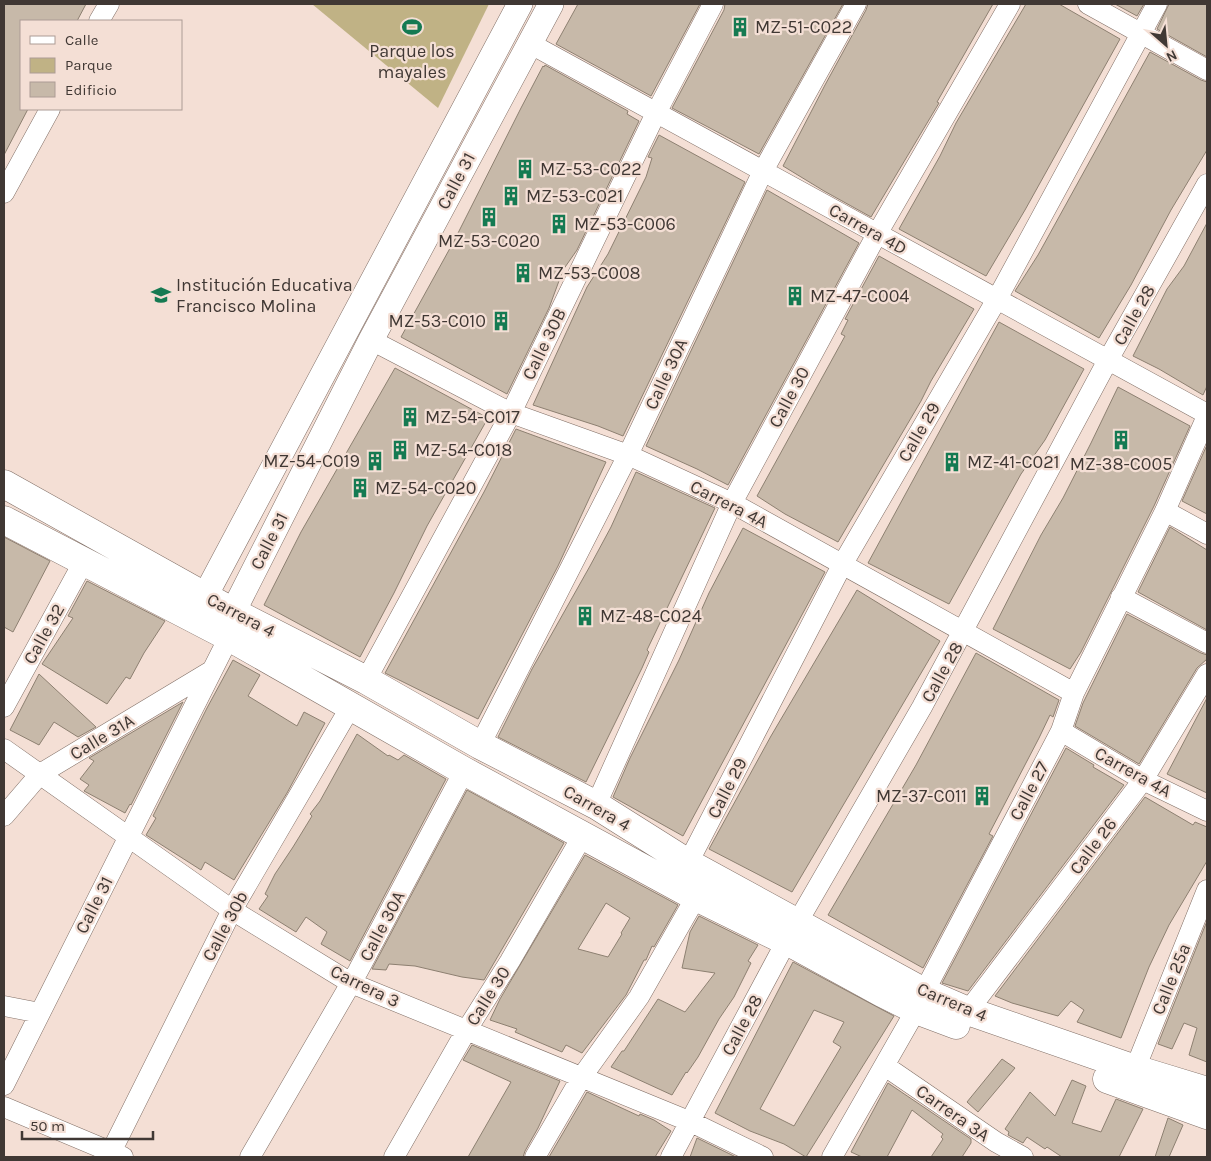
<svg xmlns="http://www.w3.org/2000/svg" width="1211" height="1161" font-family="Karla,sans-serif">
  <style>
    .green { fill: #c0b285 }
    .building { fill: #c7b9a9; stroke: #8d8071; fill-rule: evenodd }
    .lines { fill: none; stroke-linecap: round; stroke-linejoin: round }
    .minor-casing { stroke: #816f66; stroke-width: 21 }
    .tertiary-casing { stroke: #816f66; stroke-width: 26 }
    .secondary-casing { stroke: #816f66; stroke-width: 29 }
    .minor { stroke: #fff; stroke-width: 20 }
    .tertiary { stroke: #fff; stroke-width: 25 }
    .secondary { stroke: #fff; stroke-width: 28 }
    .labels { text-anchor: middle; stroke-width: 4.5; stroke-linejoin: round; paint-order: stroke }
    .poi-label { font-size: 18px; fill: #403834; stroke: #f4dfd5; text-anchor: start }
    .street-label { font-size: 18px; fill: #403834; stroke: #f4dfd5 }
  </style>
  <rect width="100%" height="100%" fill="#f4dfd5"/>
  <path class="green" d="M312,4H489L438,108Z"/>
  <path class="building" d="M4,4H86L77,21H21V109H28L4,155Z
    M578,4H700L651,96L556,44Z
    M725,4H843L759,154L672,108L724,10Z
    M868,4H993L937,102L939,103L871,217L824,191L783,166L825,85L866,10Z
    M1026,4H1059L1120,39L1025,210L986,276L899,229L940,156L956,123Z
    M1115,4H1144L1137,16Z
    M1169,4H1207V57L1157,29Z
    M1150,52L1201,80L1207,82V150L1171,210L1131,285L1099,338L1015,291L1038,255Z
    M545,65L628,111L627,114L639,121L577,250L563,270L549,308L507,394L401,337L454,241L521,108L543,66L544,67Z
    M659,135L745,182L623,436L598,426L533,405L587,287L608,254L646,177L652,158L648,157Z
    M767,190L859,243L728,485L697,469L646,446Z
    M1207,223V386L1203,395L1159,369L1133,356L1167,289L1184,266Z
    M879,256L974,309L931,381L921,401L838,542L785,514L757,496L845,336L841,334L848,320L845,319Z
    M999,322L1084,369L1045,440L1021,474L949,604L868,563Z
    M395,368L488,418L427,526L394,593L360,657L264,605L301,532Z
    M1118,387L1190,426L1154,506L1081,652L1070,669L993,629L1041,535L1063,498L1091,443Z
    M516,429L606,462L558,566L478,719L385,673L484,492Z
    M1207,445V514L1182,501Z
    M636,472L715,508L647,650L649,652L642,668L586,782L498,737L532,669L590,566L611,527Z
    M1170,527L1207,550V630L1138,592Z
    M743,528L825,572L683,836L613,797L630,758L679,660L709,593Z
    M4,537L50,561L13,632L4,627Z
    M87,581L165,621L144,653L130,679L126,677L107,704L42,664L73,618L68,616Z
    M857,590L940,641L792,892L709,849L771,736Z
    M1127,614L1201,653L1207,655V659L1197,668L1139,764L1075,726L1083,703Z
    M976,653L1059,700L1053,717L1050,715L1039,738L989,834L993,836L923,968L828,915L916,765Z
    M233,660L260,675L248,696L297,726L304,712L325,723L287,793L234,880L205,862L201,870L146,835L156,818L153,816L207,708Z
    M39,674L96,727L78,737L54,722L39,745L10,730Z
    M1207,698V793L1167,774Z
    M183,702L131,805L130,804L125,813L84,791L89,785L80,779L94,761L89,758Z
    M357,734L388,756L389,755L398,760L404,755L446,779L350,961L321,944L327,932L306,917L296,932L259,909L268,896L265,894L275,874L293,847L312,816L310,814L320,801Z
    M1066,748L1094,765L1093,767L1124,785L968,991L942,983Z
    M467,790L564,843L484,980L462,977L415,966L389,964L386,970L372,969Z
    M1145,797L1193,825L1195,822L1207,827V861L1169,925L1149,967L1121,1038L1077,1022L1084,1010L1071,1001L1058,1016L1012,1003L995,996Z
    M585,855L678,905L654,947L652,946L646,960H644L626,995L582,1053L566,1045L562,1052L515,1032L517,1029L490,1020L500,999ZM606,903L630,918L621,933L622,934L608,957L578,949Z
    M699,916L758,945L748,961L751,963L734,997L719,1019L698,1057L687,1073L686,1072L672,1095L611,1067L622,1051H624L658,999L685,1012L715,973L682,968L690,932Z
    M1207,921V1062L1189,1055L1197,1028L1184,1023L1172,1049L1158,1044Z
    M793,962L894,1016L806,1157L784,1144L750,1131L715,1113ZM814,1010L844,1022L833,1042L841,1047L794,1126L760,1109Z
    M472,1045L560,1081L538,1128L525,1151L523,1157H468L511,1082L463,1060Z
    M1002,1059L1015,1068L978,1112L967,1102Z
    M1072,1080L1086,1086L1072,1123L1101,1132L1116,1099L1143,1109L1119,1157H1062L1047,1147L1045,1149L1027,1137L1023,1143L1008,1135L1009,1132L1005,1129L1030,1092L1055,1116Z
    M888,1083L971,1139V1143L962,1157H931L943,1139L941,1137L943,1134L912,1110L887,1157H862L851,1152Z
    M587,1092L639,1116L640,1114L654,1120L671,1131L655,1157H549Z
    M1168,1118L1183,1125L1169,1157H1155Z
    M697,1138L736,1157H690Z"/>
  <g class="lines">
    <defs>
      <path id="minor" d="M1088,4L1207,70
        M99,21L109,4
        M529,43L1207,414
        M4,193L50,109
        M371,340L511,413L628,455L732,503L1074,693
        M1165,511L1207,534
        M1121,597L1207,643
        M366,680L511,413L656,113L713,4
        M4,707L84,561
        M1061,731L1143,780L1207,811
        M480,745L628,455L763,171L856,4
        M4,749L232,910L351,983L691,1122L763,1157
        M596,805L732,503L877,234L1010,4
        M4,816L40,774L211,671
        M688,863L842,565L997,299L1157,4
        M4,1006L40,1013
        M968,1011L1143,780L1207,674
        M885,1066L996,1142L1023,1157
        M1135,1069L1207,890
        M4,1085L229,637
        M4,1107L123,1157
        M111,1152L232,910L351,706
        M250,1157L358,971L464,771
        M394,1157L466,1031L510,961L583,835
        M535,1157L581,1078L639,997L696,897
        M671,1157L786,942L922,707L1108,360L1207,184
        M832,1157L916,1010L924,992L1061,731L1074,693L1165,511L1207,416"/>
      <path id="tertiary" d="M196,613L520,4
        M229,632L233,612L371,340L551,4"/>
      <path id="secondary" d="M4,484L233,612L366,680L480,745L596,805L688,863L924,992L968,1011L1135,1069L1207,1091
        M4,520L229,637L464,771L696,897L798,947L882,993L916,1010L956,1025
        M1107,1079L1207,1115"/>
    </defs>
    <use href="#minor" class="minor-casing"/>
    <use href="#tertiary" class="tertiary-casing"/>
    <use href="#secondary" class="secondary-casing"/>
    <use href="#minor" class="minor"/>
    <use href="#tertiary" class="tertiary"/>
    <use href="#secondary" class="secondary"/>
  </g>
  <defs>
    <symbol id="stadium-bare" viewBox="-9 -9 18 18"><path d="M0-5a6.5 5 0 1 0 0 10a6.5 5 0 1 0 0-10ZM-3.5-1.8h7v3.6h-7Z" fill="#157a52" stroke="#f4dfd5" stroke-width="2.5" paint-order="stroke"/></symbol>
    <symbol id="building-bare" viewBox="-9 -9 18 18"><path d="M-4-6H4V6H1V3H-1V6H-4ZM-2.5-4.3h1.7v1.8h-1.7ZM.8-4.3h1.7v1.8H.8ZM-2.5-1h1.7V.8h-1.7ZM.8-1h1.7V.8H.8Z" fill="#157a52" stroke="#f4dfd5" stroke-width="2.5" paint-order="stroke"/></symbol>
    <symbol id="school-bare" viewBox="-9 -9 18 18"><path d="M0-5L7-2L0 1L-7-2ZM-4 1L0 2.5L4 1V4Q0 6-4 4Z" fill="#157a52" stroke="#f4dfd5" stroke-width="2.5" paint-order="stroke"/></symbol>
  </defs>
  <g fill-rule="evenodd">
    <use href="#stadium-bare" x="398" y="13" width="28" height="28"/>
    <use href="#building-bare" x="726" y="13" width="28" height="28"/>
    <use href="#building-bare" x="511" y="155" width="28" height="28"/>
    <use href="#building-bare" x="497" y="182" width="28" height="28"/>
    <use href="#building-bare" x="475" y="203" width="28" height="28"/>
    <use href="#building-bare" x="545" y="210" width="28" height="28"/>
    <use href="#building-bare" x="509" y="259" width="28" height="28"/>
    <use href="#school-bare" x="147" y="281" width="28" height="28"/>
    <use href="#building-bare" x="781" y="282" width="28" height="28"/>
    <use href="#building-bare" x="487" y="307" width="28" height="28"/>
    <use href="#building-bare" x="396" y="403" width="28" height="28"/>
    <use href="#building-bare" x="1107" y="426" width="28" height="28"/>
    <use href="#building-bare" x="386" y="436" width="28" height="28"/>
    <use href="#building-bare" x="361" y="447" width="28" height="28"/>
    <use href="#building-bare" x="938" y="448" width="28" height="28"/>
    <use href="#building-bare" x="346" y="474" width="28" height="28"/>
    <use href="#building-bare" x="571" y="602" width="28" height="28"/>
    <use href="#building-bare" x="968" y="782" width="28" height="28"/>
  </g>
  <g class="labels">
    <g class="poi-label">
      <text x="755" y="33">MZ-51-C022</text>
      <text x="412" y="57" text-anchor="middle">Parque los<tspan x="412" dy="21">mayales</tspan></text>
      <text x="540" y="175">MZ-53-C022</text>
      <text x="526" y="202">MZ-53-C021</text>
      <text x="574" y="230">MZ-53-C006</text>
      <text x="489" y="247" text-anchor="middle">MZ-53-C020</text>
      <text x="538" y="279">MZ-53-C008</text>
      <text x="176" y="291">Institución Educativa<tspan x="176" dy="21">Francisco Molina</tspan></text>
      <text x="810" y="302">MZ-47-C004</text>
      <text x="486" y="327" text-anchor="end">MZ-53-C010</text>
      <text x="425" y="423">MZ-54-C017</text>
      <text x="415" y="456">MZ-54-C018</text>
      <text x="360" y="467" text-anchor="end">MZ-54-C019</text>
      <text x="967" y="468">MZ-41-C021</text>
      <text x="1121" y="470" text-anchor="middle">MZ-38-C005</text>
      <text x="375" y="494">MZ-54-C020</text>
      <text x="600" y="622">MZ-48-C024</text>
      <text x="967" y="802" text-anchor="end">MZ-37-C011</text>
    </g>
    <g class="street-label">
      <text transform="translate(456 181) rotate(-62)" y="6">Calle 31</text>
      <text transform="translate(868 229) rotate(29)" y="6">Carrera 4D</text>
      <text transform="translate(1134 315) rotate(-61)" y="6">Calle 28</text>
      <text transform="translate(544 344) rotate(-64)" y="6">Calle 30B</text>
      <text transform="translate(666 374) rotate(-65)" y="6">Calle 30A</text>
      <text transform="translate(789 397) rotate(-62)" y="6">Calle 30</text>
      <text transform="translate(919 432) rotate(-60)" y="6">Calle 29</text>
      <text transform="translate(729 504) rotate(27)" y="6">Carrera 4A</text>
      <text transform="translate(269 541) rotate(-63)" y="6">Calle 31</text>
      <text transform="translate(241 615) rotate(28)" y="6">Carrera 4</text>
      <text transform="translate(44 634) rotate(-61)" y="6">Calle 32</text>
      <text transform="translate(942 672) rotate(-61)" y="6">Calle 28</text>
      <text transform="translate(102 737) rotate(-31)" y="6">Calle 31A</text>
      <text transform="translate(1133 772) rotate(29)" y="6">Carrera 4A</text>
      <text transform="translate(727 788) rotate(-63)" y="6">Calle 29</text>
      <text transform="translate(1029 791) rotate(-62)" y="6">Calle 27</text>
      <text transform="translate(597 808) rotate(30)" y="6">Carrera 4</text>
      <text transform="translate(1093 846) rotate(-53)" y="6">Calle 26</text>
      <text transform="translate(94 905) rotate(-63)" y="6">Calle 31</text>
      <text transform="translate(225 926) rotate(-62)" y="6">Calle 30b</text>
      <text transform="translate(382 926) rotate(-62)" y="6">Calle 30A</text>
      <text transform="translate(1171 979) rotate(-68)" y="6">Calle 25a</text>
      <text transform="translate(365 986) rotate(26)" y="6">Carrera 3</text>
      <text transform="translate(488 996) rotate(-58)" y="6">Calle 30</text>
      <text transform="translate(952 1002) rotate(23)" y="6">Carrera 4</text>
      <text transform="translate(742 1025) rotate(-62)" y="6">Calle 28</text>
      <text transform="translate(953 1113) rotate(35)" y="6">Carrera 3A</text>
    </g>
  </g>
  <rect width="1211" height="1161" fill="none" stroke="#403834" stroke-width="10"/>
  <rect x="20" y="20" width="162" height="90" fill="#f4dfd5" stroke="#ac9c95"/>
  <rect x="30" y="36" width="25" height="8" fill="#ffffff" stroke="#ac9c95"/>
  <text x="65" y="45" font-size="15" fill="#403834">Calle</text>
  <rect x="30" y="58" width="25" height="15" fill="#c0b285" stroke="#ac9c95"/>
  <text x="65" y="70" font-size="15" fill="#403834">Parque</text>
  <rect x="30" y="82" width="25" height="15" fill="#c7b9a9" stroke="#ac9c95"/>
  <text x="65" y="95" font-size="15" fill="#403834">Edificio</text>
  <g transform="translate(1166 45) rotate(153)" stroke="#f4dfd5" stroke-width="4" paint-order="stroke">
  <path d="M0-4L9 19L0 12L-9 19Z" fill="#403834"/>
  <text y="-8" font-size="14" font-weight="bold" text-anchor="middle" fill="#403834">N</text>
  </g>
  <path d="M22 1131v8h131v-8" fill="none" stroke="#403834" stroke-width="2.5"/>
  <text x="30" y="1131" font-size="15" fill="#403834" stroke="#f4dfd5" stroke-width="4" paint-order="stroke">50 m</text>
</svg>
